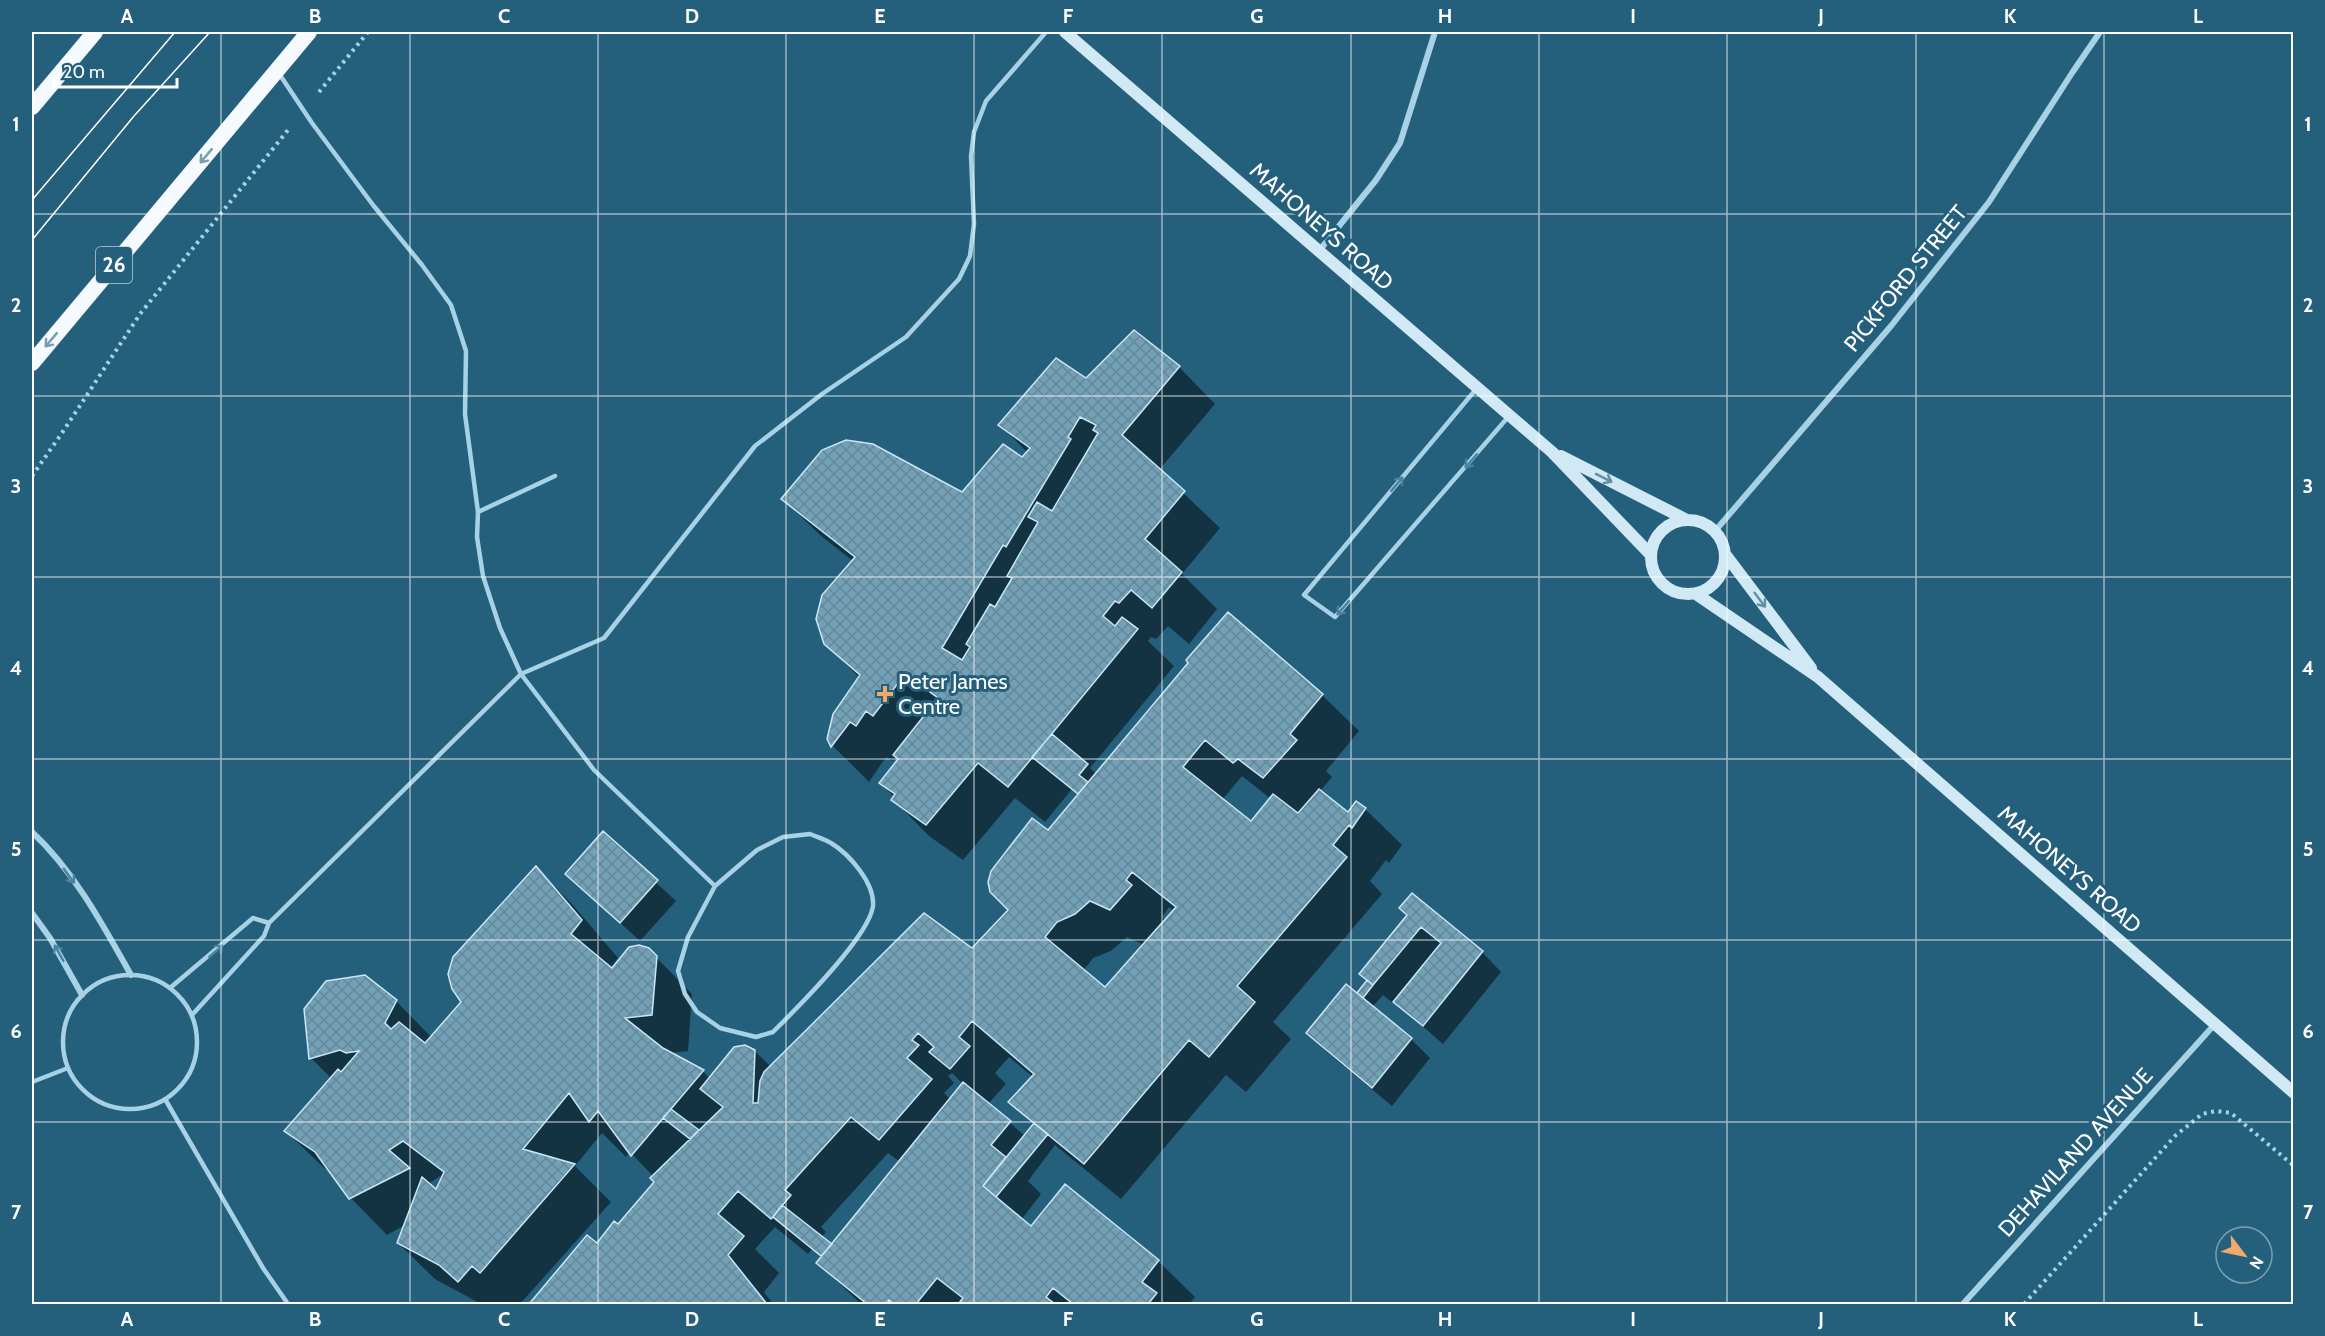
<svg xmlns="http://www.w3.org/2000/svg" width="2325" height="1336" font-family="Cabin,sans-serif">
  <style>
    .shadow { fill: #0007; fill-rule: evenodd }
    .building { fill: url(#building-cross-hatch); stroke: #cae7f4; stroke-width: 1.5; fill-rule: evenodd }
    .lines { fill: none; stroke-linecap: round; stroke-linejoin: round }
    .path { stroke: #a7d2e5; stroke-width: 4; stroke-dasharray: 3 4.5; stroke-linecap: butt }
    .service { stroke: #a7d2e5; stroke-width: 4.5 }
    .minor { stroke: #a7d2e5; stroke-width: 6 }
    .secondary { stroke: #d1e9f5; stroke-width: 12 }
    .trunk { stroke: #f4fafe; stroke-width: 16 }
    .tram { stroke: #fff; stroke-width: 1.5 }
    .oneway { stroke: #779db0 }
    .oneway2 { stroke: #4b829c }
    .oneway3 { stroke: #618fa6 }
    .grid { fill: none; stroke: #fff; stroke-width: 1.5; stroke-opacity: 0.55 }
    .poi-dot { fill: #efaa6b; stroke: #245f7c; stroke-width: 2 }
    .labels { text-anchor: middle; stroke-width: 6; stroke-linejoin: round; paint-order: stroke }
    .shield { fill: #245f7c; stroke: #bdcfd8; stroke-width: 1.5 }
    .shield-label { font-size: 21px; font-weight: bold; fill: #fff }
    .street-label { font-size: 22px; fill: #fff; stroke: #245f7c }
    .poi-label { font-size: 22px; fill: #fff; stroke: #245f7c; text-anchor: start }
    .neatline { fill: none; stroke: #fff; stroke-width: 2 }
    .grid-label { font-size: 20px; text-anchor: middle; font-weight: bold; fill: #fff }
  </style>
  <defs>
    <pattern id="building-cross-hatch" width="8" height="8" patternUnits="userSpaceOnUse" patternTransform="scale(1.5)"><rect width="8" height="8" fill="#71a0b7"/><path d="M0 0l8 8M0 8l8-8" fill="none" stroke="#668797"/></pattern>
  </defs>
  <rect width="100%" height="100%" fill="#245f7c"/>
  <path class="shadow" d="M1135,332L1179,367L1215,404L1159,470L1220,528L1182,574L1217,609L1189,644L1168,626L1156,639L1151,637L1148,641L1174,666L1090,768L1097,775L1190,663L1228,614L1322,695L1359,731L1326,771L1332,777L1320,791L1348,814L1365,809L1402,845L1389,863L1386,860L1370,881L1382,894L1273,1022L1291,1039L1246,1092L1226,1075L1121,1199L1055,1145L1028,1181L1041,1194L1021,1220L1031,1228L1066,1186L1158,1261L1195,1297L1189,1304H861L818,1263L823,1258L812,1249L808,1254L775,1227L755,1249L779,1273L764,1292L773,1304H531L587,1237L598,1245L619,1226L656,1182L654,1177L630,1152L626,1157L602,1133L575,1166L611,1202L520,1304H513L509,1302L507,1304H481L435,1279L398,1243L405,1225L387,1235L351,1198L333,1174L323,1167L286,1131L332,1079L311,1058L396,1001L432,1038L463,1002L536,868L572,904L618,958L610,968L612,970L648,949L692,994L688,1051L669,1053L703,1071L710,1079L755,1051L771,1067L972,950L1010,910L1049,833L1080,795L1072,789L1045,822L1015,798L963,860L929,836L893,799L894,797L881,783L900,759L896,756L893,761L886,757L869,782L833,746L829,739L860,678L825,644L853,561L820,535L783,499L963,494L1022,459L1028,453L1000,425L1086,380ZM1242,776L1271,799L1251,823L1222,800ZM1169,907L1174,911L1166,921L1162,917ZM1127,937L1144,945L1105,989L1083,971L1093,958L1111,951ZM1009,1057L1033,1077L1010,1102L1034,1125L1025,1136L988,1104L1006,1084L995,1073ZM952,1073L963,1084L951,1100L944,1093L954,1083L948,1076ZM888,1153L900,1162L832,1247L821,1238L826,1232L821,1227ZM440,1176L443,1178L436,1191L428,1184Z
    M603,834L676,901L640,941L567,874Z
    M1412,895L1482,952L1501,972L1443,1044L1395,1002L1393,1003L1383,995L1372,1007L1411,1039L1430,1058L1392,1106L1327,1052L1308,1033L1364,998L1359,993L1408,915Z"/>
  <path class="building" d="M1134,330L1180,366L1122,435L1185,491L1145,539L1182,572L1152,608L1131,590L1119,603L1115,601L1103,616L1115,626L1122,617L1138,629L1008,787L978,763L926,825L891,800L895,794L879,783L898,759L893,755L938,698L905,674L873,716L866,711L856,726L850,722L831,747L827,739L833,714L860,675L824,644L816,619L822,595L855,557L781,499L822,450L846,440L873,444L962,492L1003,444L1022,457L1030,448L998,425L1056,358L1086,378ZM1080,417L1096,425L1093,430L1098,433L1052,511L1037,502L1028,517L1038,522L1007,576L1012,578L995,607L990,604L966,644L970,647L962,660L942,648L1003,545L1006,547L1071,439L1068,437Z
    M1228,612L1323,694L1290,734L1297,740L1263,778L1238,759L1233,763L1205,740L1183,767L1251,821L1273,794L1298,813L1319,789L1348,812L1356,801L1366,808L1352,828L1349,825L1333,845L1347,857L1237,986L1255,1002L1209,1057L1189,1040L1084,1164L1008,1102L1034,1074L972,1021L959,1037L970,1046L950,1069L929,1052L934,1047L918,1033L912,1040L919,1045L907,1058L932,1079L879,1140L851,1117L785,1190L791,1195L771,1219L738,1191L718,1214L744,1236L728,1255L767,1304H529L587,1235L597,1243L614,1221L618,1224L654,1182L650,1178L723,1107L700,1089L734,1047L745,1045L755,1050L753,1103H758L760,1081L764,1072L924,913L972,948L1008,910L990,892L988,882L991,871L1032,818L1048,830L1188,663L1186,660ZM1132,872L1176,907L1105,987L1045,937L1057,922L1075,914L1090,901L1110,910L1132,885L1126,880Z
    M1052,734L1088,764L1079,775L1088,782L1078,794L1032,757Z
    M603,831L658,880L620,923L565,874Z
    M536,866L582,920L571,934L612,968L629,947L639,945L649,948L657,956L652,1015L625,1018L663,1048L704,1070L631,1156L598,1111L589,1122L569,1093L523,1149L575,1164L480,1273L472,1266L458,1282L439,1265L397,1243L422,1177L436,1189L444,1172L403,1141L389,1150L410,1168L349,1199L315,1152L284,1131L338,1069L341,1072L359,1051L346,1053L340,1050L309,1059L304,1009L326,981L365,975L397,1000L385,1023L391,1029L399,1022L425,1043L461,1002L452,989L448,974L453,957Z
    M1412,893L1483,951L1423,1026L1393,1002L1441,943L1421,927L1373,985L1359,974L1407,915L1399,908Z
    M1367,980L1373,985L1363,998L1357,993Z
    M1346,984L1412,1038L1372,1088L1306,1033Z
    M963,1082L1011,1121L991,1145L1006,1157L983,1186L1031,1226L1065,1184L1159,1260L1142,1282L1157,1293L1148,1304H1073L1053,1288L1046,1297L1055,1304H958L963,1298L937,1278L916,1304H894L889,1300L886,1304H867L816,1263Z
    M671,1109L699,1130L690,1139L663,1118Z
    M1034,1123L1048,1134L996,1197L983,1186Z
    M782,1205L832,1244L821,1256L773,1217Z"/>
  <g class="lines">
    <path class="path" d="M319,92L368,32
      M32,476L62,433L140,314L288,130
      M2024,1304L2175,1136L2202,1114L2216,1111L2231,1113L2294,1166"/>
    <path class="service" d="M278,72L312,123L373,205L422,265L451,305L466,351L465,414L478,512L477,537L483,576L500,628L521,674L594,770L715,886
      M1477,388L1304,595L1335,617L1509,416
      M478,512L555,476
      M810,834C817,837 825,839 831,843C849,854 875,883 873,906C869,937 797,1008 773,1032L756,1037L720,1028L697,1012L685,994L678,971L688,937L715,886L757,850L783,837Z
      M63 1042a67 67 0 1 1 134 0a67 67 0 1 1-134 0Z
      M170,988L253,918L269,923
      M192,1015L264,936L269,923L521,674L604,638L755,446L822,394L906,337L959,279L970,256L974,224L971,156L974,132L986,101L1046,32
      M32,1082L68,1068
      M165,1099L263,1268L288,1304"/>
    <path class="minor" d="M1319,251L1376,180L1400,143L1435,32
      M1715,531L1891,326L1989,202L2072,73L2100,32
      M32,832C74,871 103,925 131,975
      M32,913L50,938L82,995
      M1963,1304L2215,1024"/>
    <path class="secondary" d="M1065,32L1552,452L1651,555
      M1561,456L1687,520
      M1651 557a37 37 0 1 1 74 0a37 37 0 1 1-74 0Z
      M1725,554L1811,668
      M1696,594L1818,677L2294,1093"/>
    <path class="trunk" d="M32,107L95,32
      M32,363L309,32"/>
    <path class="tram" d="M32,200L175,32
      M32,240L134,116L210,32"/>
  </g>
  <defs><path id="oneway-shaft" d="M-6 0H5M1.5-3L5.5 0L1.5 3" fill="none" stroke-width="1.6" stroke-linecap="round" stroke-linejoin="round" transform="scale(1.5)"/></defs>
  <g class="oneway">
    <use href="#oneway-shaft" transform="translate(206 156) rotate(130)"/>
    <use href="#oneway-shaft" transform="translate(51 340) rotate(130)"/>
  </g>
  <g class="oneway2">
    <use href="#oneway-shaft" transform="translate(1471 461) rotate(131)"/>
    <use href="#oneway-shaft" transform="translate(1397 484) rotate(-50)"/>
    <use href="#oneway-shaft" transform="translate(1343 608) rotate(131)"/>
    <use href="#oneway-shaft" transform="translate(69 876) rotate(54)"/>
    <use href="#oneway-shaft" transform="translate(216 951) rotate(-41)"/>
    <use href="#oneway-shaft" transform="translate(59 953) rotate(-119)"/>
  </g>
  <g class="oneway3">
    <use href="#oneway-shaft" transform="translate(1604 478) rotate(27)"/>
    <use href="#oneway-shaft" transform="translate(1760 600) rotate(53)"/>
  </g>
  <path class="grid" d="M221,32V1304M410,32V1304M598,32V1304M786,32V1304M974,32V1304M1162,32V1304M1351,32V1304M1539,32V1304M1727,32V1304M1916,32V1304M2104,32V1304M32,214H2294M32,396H2294M32,577H2294M32,759H2294M32,940H2294M32,1122H2294"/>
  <path class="poi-dot" d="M882 685h6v6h6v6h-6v6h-6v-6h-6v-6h6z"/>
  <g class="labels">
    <rect class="shield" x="96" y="247" width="36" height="36" rx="4.5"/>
    <g class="shield-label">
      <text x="114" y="272">26</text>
    </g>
    <g class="street-label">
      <text transform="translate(1322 226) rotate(41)" y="8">MAHONEYS ROAD</text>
      <text transform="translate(1905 278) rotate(-51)" y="8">PICKFORD STREET</text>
      <text transform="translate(2070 869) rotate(41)" y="8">MAHONEYS ROAD</text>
      <text transform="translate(2075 1152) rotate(-48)" y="8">DEHAVILAND AVENUE</text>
    </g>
    <g class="poi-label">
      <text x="898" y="689">Peter James<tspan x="898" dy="25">Centre</tspan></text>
    </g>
  </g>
  <rect width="2325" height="1336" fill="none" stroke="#245f7c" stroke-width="66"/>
  <g transform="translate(2244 1255) rotate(122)"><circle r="28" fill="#245f7c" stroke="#7c9fb0" stroke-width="1.5"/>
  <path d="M0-4.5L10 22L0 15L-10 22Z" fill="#efaa6b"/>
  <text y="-9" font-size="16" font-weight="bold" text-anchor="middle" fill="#ffffff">N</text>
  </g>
  <path d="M54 78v9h123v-9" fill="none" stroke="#ffffff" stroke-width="3"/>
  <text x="63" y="78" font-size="18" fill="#ffffff" stroke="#245f7c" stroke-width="4.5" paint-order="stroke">20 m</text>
  <rect x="33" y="33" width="2259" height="1270" class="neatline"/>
  <g class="grid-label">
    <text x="127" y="23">A</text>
    <text x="315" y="23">B</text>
    <text x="504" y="23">C</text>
    <text x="692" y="23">D</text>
    <text x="880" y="23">E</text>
    <text x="1068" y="23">F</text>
    <text x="1257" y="23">G</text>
    <text x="1445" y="23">H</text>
    <text x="1633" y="23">I</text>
    <text x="1821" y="23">J</text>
    <text x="2010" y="23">K</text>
    <text x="2198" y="23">L</text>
    <text x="16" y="131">1</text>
    <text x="2308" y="131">1</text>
    <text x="16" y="312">2</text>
    <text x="2308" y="312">2</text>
    <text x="16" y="493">3</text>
    <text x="2308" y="493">3</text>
    <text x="16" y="675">4</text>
    <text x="2308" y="675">4</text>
    <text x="16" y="856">5</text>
    <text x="2308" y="856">5</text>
    <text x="16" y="1038">6</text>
    <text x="2308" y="1038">6</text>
    <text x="16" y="1219">7</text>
    <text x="2308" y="1219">7</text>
    <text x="127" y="1326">A</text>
    <text x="315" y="1326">B</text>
    <text x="504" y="1326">C</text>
    <text x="692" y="1326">D</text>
    <text x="880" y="1326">E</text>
    <text x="1068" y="1326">F</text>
    <text x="1257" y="1326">G</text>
    <text x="1445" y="1326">H</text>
    <text x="1633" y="1326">I</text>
    <text x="1821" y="1326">J</text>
    <text x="2010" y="1326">K</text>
    <text x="2198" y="1326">L</text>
  </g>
</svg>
